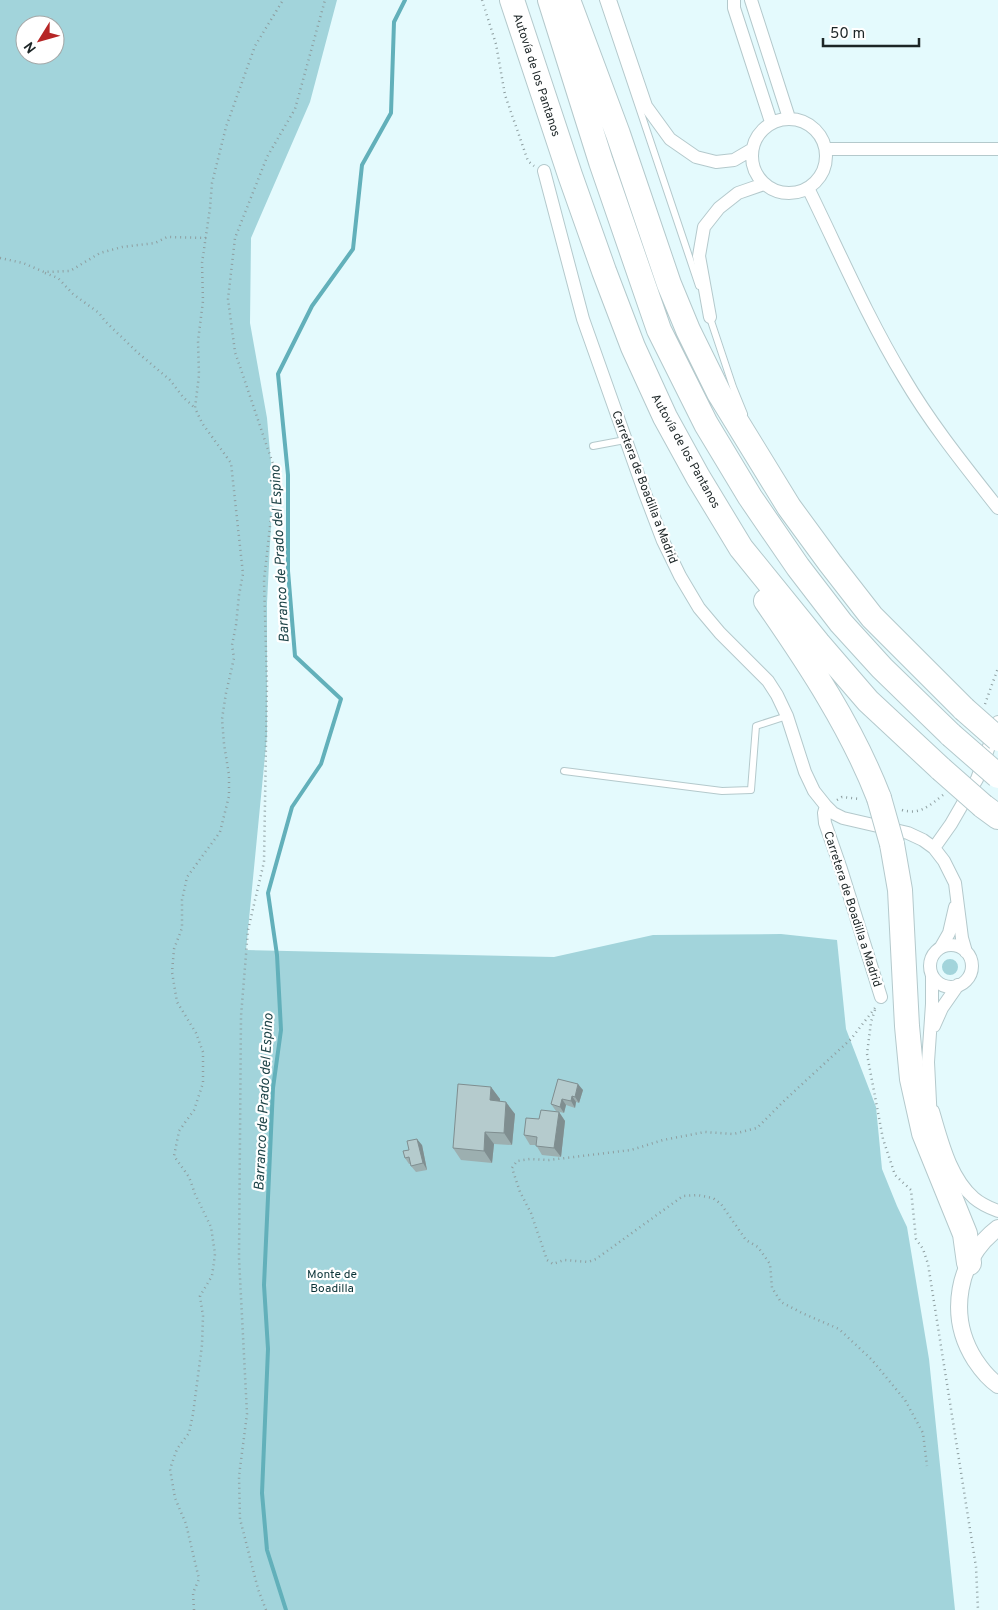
<svg xmlns="http://www.w3.org/2000/svg" width="998" height="1610" font-family="Overpass,sans-serif">
  <style>
    .green { fill: #a2d4db; fill-rule: evenodd }
    .lines { fill: none; stroke-linecap: round; stroke-linejoin: round }
    .stream { stroke: #62b0ba; stroke-width: 4 }
    .service-casing { stroke: #b4c9cc; stroke-width: 8 }
    .minor-casing { stroke: #b4c9cc; stroke-width: 14 }
    .tertiary-casing { stroke: #b4c9cc; stroke-width: 18 }
    .motorway-casing { stroke: #b4c9cc; stroke-width: 26 }
    .path { stroke: #8e9ea0; stroke-width: 2.5; stroke-dasharray: 1 4; stroke-linecap: butt }
    .service { stroke: #fff; stroke-width: 6 }
    .minor { stroke: #fff; stroke-width: 12 }
    .tertiary { stroke: #fff; stroke-width: 16 }
    .motorway { stroke: #fff; stroke-width: 24 }
    .motorway-bridge-casing { stroke: #b4c9cc; stroke-width: 26; stroke-linecap: butt }
    .motorway-bridge { stroke: #fff; stroke-width: 24 }
    .wall { fill: #9cafb0 }
    .shaded-wall { fill: #7f8e90 }
    .building { fill: #b5cbcd; stroke: #7f8e90 }
    .labels { text-anchor: middle; stroke-width: 4.5; stroke-linejoin: round; paint-order: stroke }
    .street-label { font-size: 12px; fill: #1c2526; stroke: #fff }
    .park-label { font-size: 12px; fill: #0b3337; stroke: #fff }
    .water-label { font-size: 14px; font-style: italic; fill: #1e4448; stroke: #fff }
  </style>
  <rect width="100%" height="100%" fill="#e4fafd"/>
  <path class="green" d="M0,0H337L310,102L251,238L250,323L267,418L273,486L267,603V735L246,950L554,957L653,935L781,934L837,940L846,1029L876,1107L882,1169L897,1206L907,1227L929,1359L955,1610H0ZM25,25H55V55H25Z
    M942 967a8 8 0 1 1 16 0a8 8 0 1 1-16 0Z"/>
  <g class="lines">
    <path class="stream" d="M286,1610L267,1550L262,1493L268,1349L264,1285L273,1088L281,1030L277,955L268,893L292,807L321,764L341,699L295,656L288,571V475L278,374L312,306L353,249L362,165L391,113L394,22L405,0"/>
    <defs>
      <path id="service" d="M603,0L699,286
        M709,315L733,387L744,414
        M593,446L625,440
        M564,771L722,791L751,790L756,726L787,716"/>
      <path id="minor" d="M610,0L646,106L670,139L696,157L716,162L734,160L751,150
        M734,0V8L771,122
        M751,0L789,118
        M752 156a37 37 0 1 1 74 0a37 37 0 1 1-74 0Z
        M826,149H998
        M544,171L583,319L644,491L663,541L680,576L699,608L720,633L768,681L777,695L787,716L805,772L814,791L826,806L833,813L843,818L908,833L923,840L934,848L944,861L955,883L962,938L966,952
        M808,188C839,251 867,317 904,378C931,424 965,466 998,508
        M710,317L699,256L704,227L719,208L738,193L764,184
        M826,806L824,813L825,823L841,869L881,997
        M934,848L951,824L977,779L998,722
        M930 966a21 21 0 1 1 42 0a21 21 0 1 1-42 0Z
        M941,947L949,933L955,907
        M934,1026L942,1008L958,985
        M933,1111C942,1141 950,1177 974,1198C981,1204 990,1208 998,1211
        M931,1122L928,1062L932,1004V975"/>
      <path id="tertiary" d="M998,1228C957,1259 947,1316 975,1360C981,1369 989,1379 998,1385"/>
      <path id="motorway" d="M512,0L570,175L604,271L633,347L665,417L698,477L741,548L818,643L868,701L941,769
        M550,0L601,162L659,330L706,424L750,497L798,567L841,623L882,668L951,735
        M568,0L618,134L669,284L688,330L719,393L789,507L830,563L872,617L964,709
        M766,601C809,663 852,728 879,798
        M983,806L998,817
        M892,844L900,890L907,1026L912,1079L924,1133L965,1234L969,1263"/>
    </defs>
    <use href="#service" class="service-casing"/>
    <use href="#minor" class="minor-casing"/>
    <use href="#tertiary" class="tertiary-casing"/>
    <use href="#motorway" class="motorway-casing"/>
    <path class="path" d="M482,0L496,44L505,95L528,161L534,166
      M0,258L23,263L44,272L70,271L100,253L122,247L155,243L167,237L206,238
      M45,273L58,278L73,294L99,313L105,321L137,352L170,380L183,397L195,408
      M985,704L998,668
      M837,800L842,797L860,799
      M902,810C920,815 929,806 943,795
      M875,1008L851,1039L786,1099L757,1128L733,1134L705,1132L663,1140L631,1150L549,1160L530,1159L517,1161L512,1168L520,1192L531,1213L547,1260L553,1264L564,1260L588,1262L596,1259L683,1196L697,1195L713,1198L721,1204L746,1240L758,1247L770,1264L772,1288L781,1302L802,1313L839,1329L872,1360L905,1400L923,1433L927,1466
      M875,1010L871,1022L867,1054L883,1139L895,1175L911,1190L916,1239L923,1249L928,1264L976,1567L978,1610
      M194,1610L193,1593L199,1579L186,1524L175,1498L170,1469L177,1449L189,1433L193,1414L202,1345L203,1316L200,1296L212,1276L215,1254L211,1227L195,1194L189,1177L174,1156L179,1131L194,1110L203,1083V1052L196,1033L177,1002L172,972L174,949L182,928V900L187,877L220,832L229,796V775L224,744L222,719L226,693L234,658L232,645L236,625L239,595L243,574L231,463L202,423L195,408L199,375L198,341L203,301L202,263L210,208L212,183L226,127L255,46L283,0
      M266,1610L258,1589L240,1519L239,1476L247,1414L239,1258L241,1016L248,930L264,862L267,684L264,580L276,473L235,352L228,299L235,238L267,157L295,109L325,0"/>
    <use href="#service" class="service"/>
    <use href="#minor" class="minor"/>
    <use href="#tertiary" class="tertiary"/>
    <use href="#motorway" class="motorway"/>
    <defs>
      <path id="motorway-bridge" d="M964,709L998,739
        M951,735L998,776
        M941,769L983,806
        M879,798L892,844"/>
    </defs>
    <use href="#motorway-bridge" class="motorway-bridge-casing"/>
    <use href="#motorway-bridge" class="motorway-bridge"/>
  </g>
  <path class="wall" d="M558,1079L583,1090L579,1103L576,1102L575,1108L566,1105L564,1113L556,1111L551,1104Z
    M491,1087L500,1099V1101L515,1114L512,1145L494,1144L492,1163L461,1160L453,1148Z
    M559,1112L565,1121L561,1157L542,1155L536,1145H530L524,1135L539,1119Z
    M422,1145L427,1170L416,1172L411,1166V1164H409L405,1158L409,1150Z"/>
  <path class="shaded-wall" d="M578,1084L583,1090L579,1103L575,1097Z
    M491,1087L500,1099L499,1113L490,1100Z
    M572,1096L576,1102L575,1108L571,1101Z
    M562,1099L566,1105L564,1113L560,1107Z
    M506,1102L515,1114L512,1145L504,1133Z
    M559,1112L565,1121L561,1157L554,1148Z
    M485,1132L494,1144L492,1163L484,1151Z
    M417,1139L422,1145L427,1170L423,1163Z"/>
  <path class="building" d="M558,1079L578,1084L575,1097L572,1096L571,1101L562,1099L560,1107L551,1104Z
    M458,1084L491,1087L490,1100L506,1102L504,1133L485,1132L484,1151L453,1148Z
    M541,1110L559,1112L554,1148L536,1146L537,1137L524,1135L526,1118L539,1119Z
    M417,1139L423,1163L411,1166L409,1157L405,1158L403,1151L409,1150L407,1141Z"/>
  <g class="labels">
    <g class="street-label">
      <text transform="translate(537 75) rotate(72)" y="4">Autovía de los Pantanos</text>
      <text transform="translate(686 451) rotate(61)" y="4">Autovía de los Pantanos</text>
      <text transform="translate(645 487) rotate(69)" y="4">Carretera de Boadilla a Madrid</text>
      <text transform="translate(853 909) rotate(72)" y="4">Carretera de Boadilla a Madrid</text>
    </g>
    <g class="park-label">
      <text x="332" y="1278">Monte de<tspan x="332" dy="14">Boadilla</tspan></text>
    </g>
    <g class="water-label">
      <text transform="translate(279 554) rotate(-93)" y="5">Barranco de Prado del Espino</text>
      <text transform="translate(263 1102) rotate(-87)" y="5">Barranco de Prado del Espino</text>
    </g>
  </g>
  <g transform="translate(40 40) rotate(233)"><circle r="24" fill="#ffffff" stroke="#a4a8a8"/>
  <path d="M0-4L9 19L0 12L-9 19Z" fill="#b62626"/>
  <text y="-8" font-size="14" font-weight="bold" text-anchor="middle" fill="#1c2526">N</text>
  </g>
  <path d="M823 38v8h96v-8" fill="none" stroke="#1c2526" stroke-width="2.5"/>
  <text x="830" y="38" font-size="15" fill="#1c2526" stroke="#ffffff" stroke-width="4" paint-order="stroke">50 m</text>
</svg>
